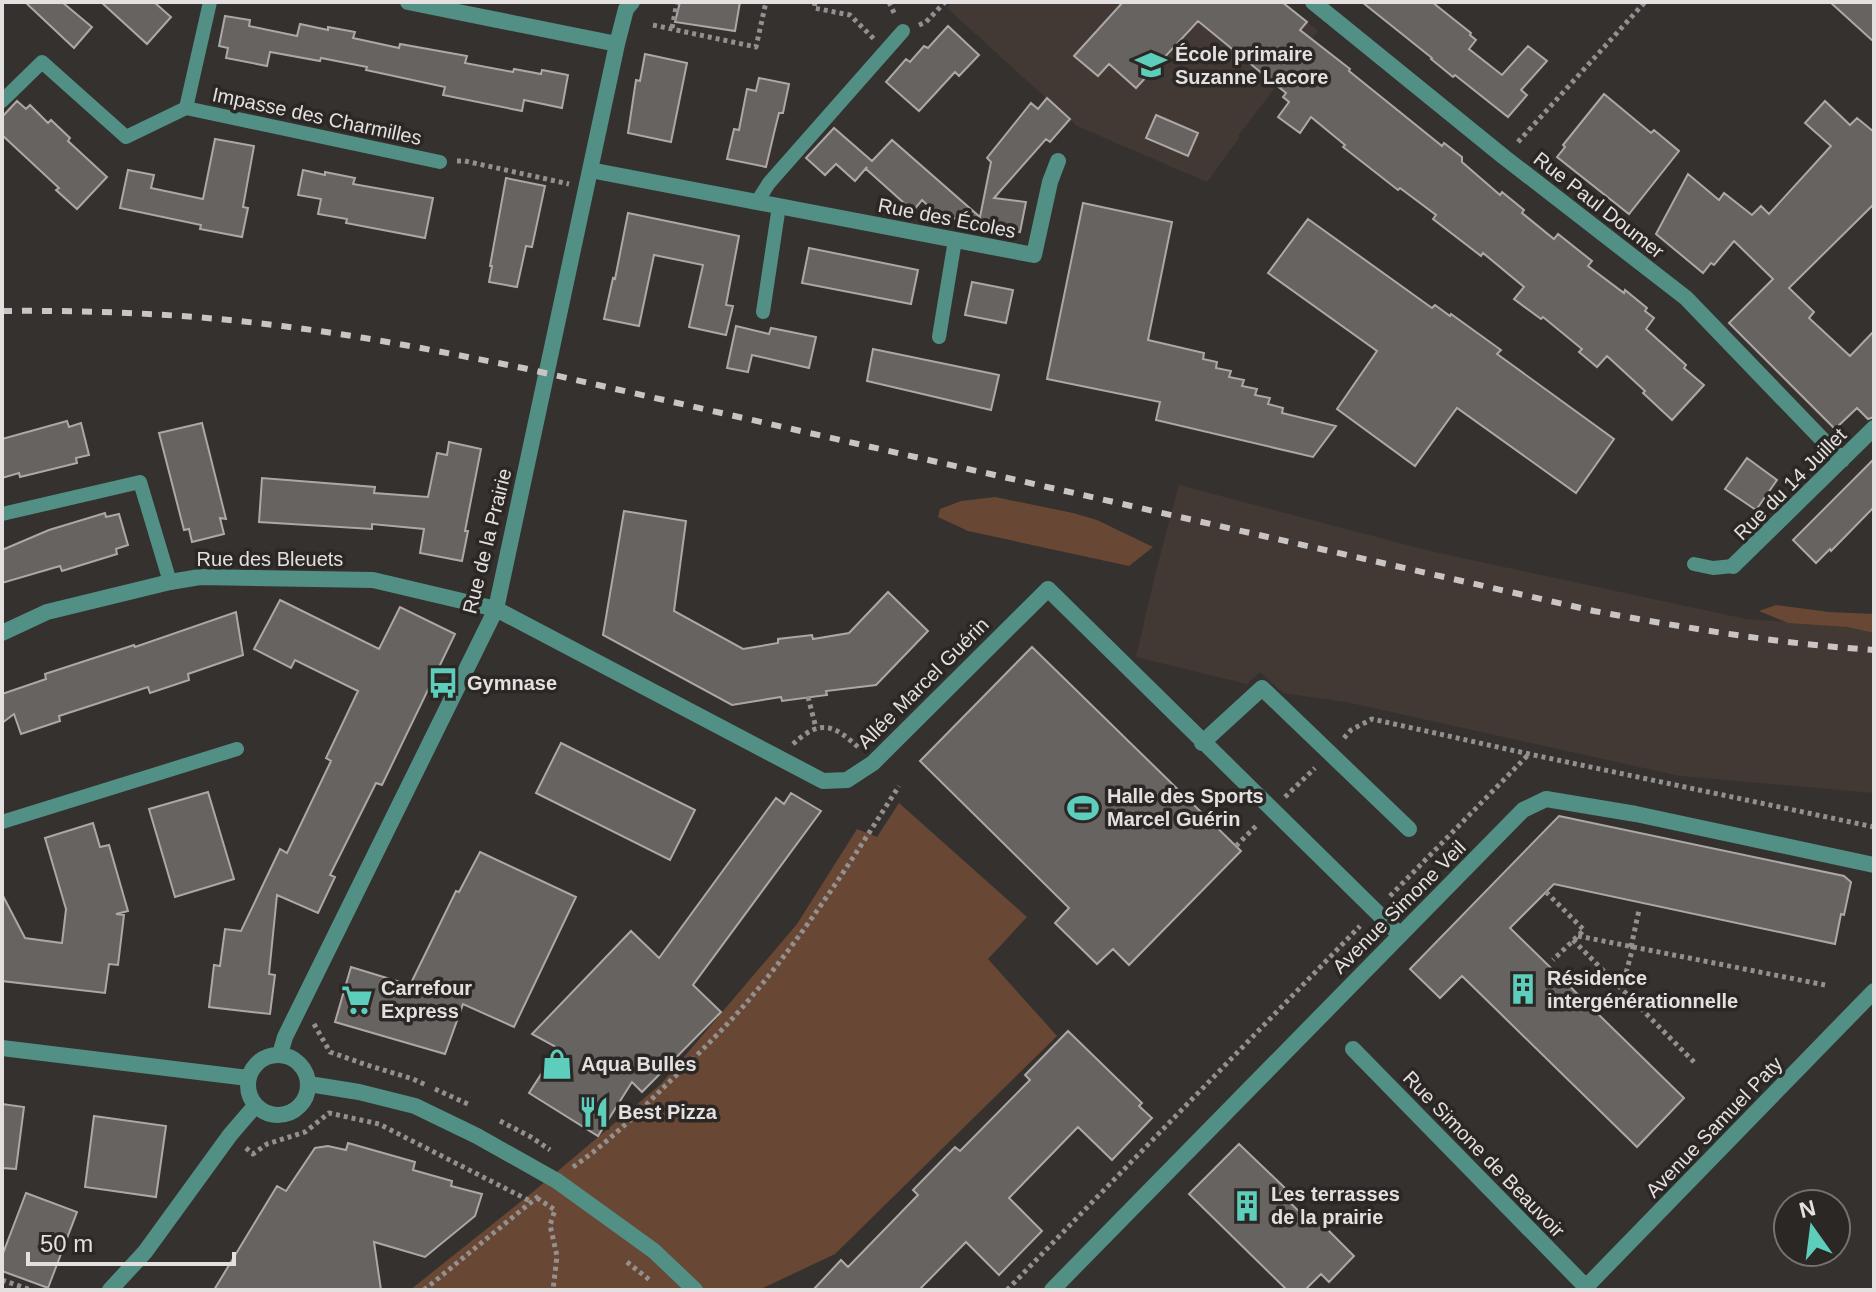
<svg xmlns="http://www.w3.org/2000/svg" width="1876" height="1292" font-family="Helvetica,sans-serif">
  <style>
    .built { fill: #433934 }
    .green { fill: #684734 }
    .building { fill: #676360; stroke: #ada8a5; stroke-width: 2 }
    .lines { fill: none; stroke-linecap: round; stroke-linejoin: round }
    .path { stroke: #94908f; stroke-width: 5; stroke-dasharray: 4 4; stroke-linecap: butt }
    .lane { stroke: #529085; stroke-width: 14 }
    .street { stroke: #529085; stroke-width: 16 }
    .rail { stroke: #c8c5c4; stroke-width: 6; stroke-dasharray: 10 10; stroke-linecap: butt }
    .labels { text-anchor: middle; stroke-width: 7; stroke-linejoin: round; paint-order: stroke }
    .poi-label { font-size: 20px; font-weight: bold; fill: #e3e0df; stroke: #2b2725; text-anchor: start }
    .street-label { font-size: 20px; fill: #e3e0df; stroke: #2b2725 }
  </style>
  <rect width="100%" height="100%" fill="#35312f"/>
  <path class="built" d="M952,2H1282L1318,31L1238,136L1239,138L1207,182L1077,126L947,8Z
    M1179,485L1430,551L1746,619L1874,628V793L1680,776L1346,702L1283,693L1260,672L1247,684L1136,657L1156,571Z"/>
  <path class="green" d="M995,497L1073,513L1097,520L1153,547L1129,566L968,531L938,517L940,509L961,501Z
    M1776,605L1829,612L1874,614V633L1848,627L1788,623L1759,611Z
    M899,803L1027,917L988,959L1057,1036L835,1254L759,1290H410L534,1191L661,1084L797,924L857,829L877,837Z"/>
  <path class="building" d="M25,2H62L92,27L74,48Z
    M101,2H154L171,17L147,44Z
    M680,2H740L735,31L675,22Z
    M1123,2H1282L1307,22L1300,30L1350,69L1349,71L1442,146L1444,143L1462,157V162L1500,195L1502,192L1524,210L1522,213L1554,239L1558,234L1592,261L1588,266L1624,293L1625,290L1647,308L1645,311L1654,318L1646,329L1686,365L1684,368L1704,385L1672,420L1643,393L1645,391L1607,356L1597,367L1579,352L1582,349L1543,317L1541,319L1514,299L1524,287L1483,253L1481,256L1433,219L1436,215L1400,188L1398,190L1343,147L1345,145L1311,117L1300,133L1278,117L1289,102L1283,97L1286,93L1198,21L1136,88L1109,64L1098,76L1074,56Z
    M1362,2H1432L1471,33L1470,35L1476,40L1469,49L1502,75L1528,46L1547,61L1521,90L1527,95L1508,117L1455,75L1453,77L1431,59L1432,58Z
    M1830,2H1874V42Z
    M225,16L250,20L249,26L297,36L300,24L328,30V27L355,32L353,38L399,48L400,44L467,56L465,63L513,72L514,69L541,74L542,70L568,75L562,108L524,100L522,111L443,95L445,87L366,70L367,67L321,58L320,61L270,52L267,66L226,58L228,48L219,46Z
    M948,26L979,55L959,76L955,72L919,111L886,82L906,59L910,62L924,46L928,48Z
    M645,54L687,63L671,142L628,133L636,80L640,81Z
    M759,78L789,84L783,113H779L775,129L766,167L727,159L734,129L739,130L747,89L756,91Z
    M1604,94L1651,133L1654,130L1679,151L1629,214L1557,157L1565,147L1563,145Z
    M1047,98L1070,119L1050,142L1046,139L994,198L1026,202L1020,232L938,215L922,200L913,211L866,169L867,167L855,181L836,164L825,175L806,158L834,128L872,161L892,140L980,217L991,162L987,158L1031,103L1038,109Z
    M17,101L26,109L30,105L48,123L51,120L70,138L68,141L107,177L77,209L56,190L59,188L2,135V117Z
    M1825,101L1850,125L1857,118L1874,132V204L1789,288L1814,312L1809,318L1850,356L1874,331V417L1868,419L1857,408L1835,429L1729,323L1773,279L1734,241L1714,265L1711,263L1703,273L1656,234L1688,174L1719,200L1724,193L1752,215L1761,206L1769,214L1831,146L1805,123Z
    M1156,115L1198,133L1188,156L1146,138Z
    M215,139L254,146L243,207L248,208L242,237L200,229L201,225L120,208L128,170L154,175L151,188L203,199Z
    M303,170L325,175V172L355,178L353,184L433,198L425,238L346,223L347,219L318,214L321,199L298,195Z
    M506,178L545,186L532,247L526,246L517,287L489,282L492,266H490Z
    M1083,203L1172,222L1148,340L1204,353L1203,359L1217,362L1216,368L1231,371L1229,377L1244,380L1242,386L1257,389L1255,395L1270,398L1268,404L1283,408L1282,413L1336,426L1313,457L1156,420L1160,402L1047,379Z
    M628,213L739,236L726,305L733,306L726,335L689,327L703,265L654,255L639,326L604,319L613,278L615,279Z
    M1308,219L1432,308L1435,305L1450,316L1451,314L1501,350L1497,354L1614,439L1576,493L1457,408L1415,466L1337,409L1377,351L1268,273Z
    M809,248L918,270L911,304L802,283Z
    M972,282L1013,290L1006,323L965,315Z
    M736,326L769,334L771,328L816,337L809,368L752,355L748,372L727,368Z
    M873,349L999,375L991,410L867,381Z
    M67,421L69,427L81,423L89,455L76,458L77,463L20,477L19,473L2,478V439Z
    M202,423L226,519L220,518L224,534L192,542L189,529L184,530L159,433Z
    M449,442L481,449L465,531H468L462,561L420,553L424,529L372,524V529L259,522L262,478L375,487L374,493L428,497L437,453L447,455Z
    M1747,458L1777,480L1756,510L1725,489Z
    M1874,459V507L1831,551L1830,549L1816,563L1793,540Z
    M624,511L686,521L674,611L743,649L778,643V639L812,635L813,639L849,633L888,592L928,631L876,685L826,691L827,695L782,701L781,697L732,705L603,635Z
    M105,513L106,517L119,514L128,545L116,549L117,554L62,571L60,566L2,583V550L49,530Z
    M280,600L379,649L400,607L455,634L382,785L376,783L330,875L335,877L318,913L277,895L269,974L275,975L270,1014L209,1007L214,965L220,966L225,929L241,931L280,849L287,853L331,761L326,758L358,691L295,660L291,668L254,649Z
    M236,612L243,655L188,674L189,680L150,693L148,687L59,716L60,721L21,734L14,714L2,723V694L46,679L45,674L134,645L135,647Z
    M1032,647L1241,851L1129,965L1113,949L1097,964L1055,923L1069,908L920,761Z
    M561,743L695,810L670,860L536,793Z
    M208,792L234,879L175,897L149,809Z
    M791,793L821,811L693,985L721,1012L642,1092L632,1082L598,1136L529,1093L558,1048L532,1034L631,931L659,958L776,798L784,804Z
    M1559,816L1844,876L1851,882L1844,915L1841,914L1835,944L1554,884L1510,928L1684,1098L1637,1147L1462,976L1440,998L1410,969Z
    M93,823L100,847L109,845L128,911L116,914L124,915L118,965L109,964L105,993L2,981V894L25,938L62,943L66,909L45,838Z
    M480,852L576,897L514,1027L463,1004L445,1054L335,1022L351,967L410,985L456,891L459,892Z
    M1068,1031L1142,1103L1139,1106L1152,1118L1112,1160L1078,1127L1009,1198L1042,1231L999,1275L966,1242L919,1290H813L841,1260L848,1267L918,1195L913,1190L955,1147L960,1151L1030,1080L1025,1075Z
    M2,1104L24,1107L16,1169L2,1168Z
    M94,1116L166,1126L156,1197L85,1187Z
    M348,1143L415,1162L413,1170L452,1181L451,1186L482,1194L475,1216L425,1257L374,1242L381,1290H214L277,1186L286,1191L315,1148L328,1146L346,1150Z
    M1239,1144L1285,1188L1280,1193L1310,1222L1315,1217L1354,1256L1329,1282L1321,1274L1305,1290H1287L1189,1194Z
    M26,1193L77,1212L48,1288L2,1271V1256Z"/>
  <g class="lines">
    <path class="path" d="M815,2L814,8L850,15L874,39
      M889,2L895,15
      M653,25L756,47L766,2
      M919,25L926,22L945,2
      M672,28L677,2
      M1518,142L1645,2
      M457,161H465L569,184
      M808,697L816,728
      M1344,738L1351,730L1372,719L1529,754L1874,827
      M793,744C821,718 834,725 859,748
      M1285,797L1315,768
      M1236,846L1258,824
      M1546,892L1584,930L1553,960
      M1390,896L1529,754
      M1578,936L1825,985
      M1573,940L1694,1062
      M1631,947L1639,910
      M1622,988L1633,947
      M314,1024L330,1052L367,1065L413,1079L426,1085
      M435,1089L470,1105
      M500,1121L531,1137L550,1150
      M246,1148L253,1154L267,1144L305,1132L329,1113L379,1124L532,1202
      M573,1167C606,1144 636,1115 664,1087C690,1062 717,1036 741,1009C801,940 850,863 899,786
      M537,1198L555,1210L550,1225L557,1256L553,1290
      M627,1262L651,1281
      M2,1280L31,1290
      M424,1290L541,1194
      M1007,1290L1360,926"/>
    <path class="lane" d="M2,101L42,62L126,137L186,108L210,2
      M186,108L440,162
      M757,202L769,183L903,31
      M763,312L779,206
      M939,337L955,240
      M2,514L140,482L170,582
      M1694,564L1713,568L1733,566
      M2,822L237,749"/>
    <path class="street" d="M408,2L617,44
      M1313,2L1504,157L1686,298L1842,460
      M590,170L1034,255L1050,182L1058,161
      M1733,566L1874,428
      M2,633L47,612L170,582L200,577L373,580L496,609L823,781L847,780L873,763L1048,589L1399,934
      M1202,743L1262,688L1409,829
      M2,1048L248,1078
      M1353,1049L1586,1287
      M280,1054L285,1037L496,609L617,44L626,9L632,2
      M248 1085a30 30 0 1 1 60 0a30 30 0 1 1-60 0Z
      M309,1084L359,1092L415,1106L477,1136L557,1181L654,1251L695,1290
      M110,1290L145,1252L230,1135L255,1106
      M1052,1290L1523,810L1546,799L1636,814L1874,865
      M1583,1290L1874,991"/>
    <path class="rail" d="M2,311C95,310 189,314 282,326C363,336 443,352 523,368L1594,611C1687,628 1780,644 1874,650"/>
  </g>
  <defs>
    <symbol id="school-bare" viewBox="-9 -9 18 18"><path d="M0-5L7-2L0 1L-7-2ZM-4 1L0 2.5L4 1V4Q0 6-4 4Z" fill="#5ccebb" stroke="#2b2725" stroke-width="2.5" paint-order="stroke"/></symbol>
    <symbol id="bus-bare" viewBox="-9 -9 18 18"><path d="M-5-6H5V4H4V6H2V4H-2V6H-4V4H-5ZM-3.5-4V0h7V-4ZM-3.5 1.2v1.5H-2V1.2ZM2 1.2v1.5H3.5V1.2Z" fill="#5ccebb" stroke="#2b2725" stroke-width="2.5" paint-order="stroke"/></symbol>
    <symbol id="stadium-bare" viewBox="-9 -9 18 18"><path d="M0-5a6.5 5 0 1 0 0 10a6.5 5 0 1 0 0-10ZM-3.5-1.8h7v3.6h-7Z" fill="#5ccebb" stroke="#2b2725" stroke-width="2.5" paint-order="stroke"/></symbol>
    <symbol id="building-bare" viewBox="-9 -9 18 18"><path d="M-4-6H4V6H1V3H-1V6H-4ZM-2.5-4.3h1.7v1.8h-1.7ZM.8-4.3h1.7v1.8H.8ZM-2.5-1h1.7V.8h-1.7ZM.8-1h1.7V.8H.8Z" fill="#5ccebb" stroke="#2b2725" stroke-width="2.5" paint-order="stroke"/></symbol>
    <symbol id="supermarket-bare" viewBox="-9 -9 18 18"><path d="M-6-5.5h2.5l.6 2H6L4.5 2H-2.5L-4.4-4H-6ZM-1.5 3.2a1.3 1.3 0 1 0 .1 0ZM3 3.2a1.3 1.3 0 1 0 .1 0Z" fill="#5ccebb" stroke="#2b2725" stroke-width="2.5" paint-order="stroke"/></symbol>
    <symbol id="shop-bare" viewBox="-9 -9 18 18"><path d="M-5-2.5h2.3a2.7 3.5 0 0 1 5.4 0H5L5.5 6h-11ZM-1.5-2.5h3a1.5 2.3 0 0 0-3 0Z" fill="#5ccebb" stroke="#2b2725" stroke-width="2.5" paint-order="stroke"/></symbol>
    <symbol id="restaurant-bare" viewBox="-9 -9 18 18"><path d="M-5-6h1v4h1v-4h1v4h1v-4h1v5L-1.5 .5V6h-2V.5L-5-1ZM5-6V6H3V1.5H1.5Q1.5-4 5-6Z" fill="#5ccebb" stroke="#2b2725" stroke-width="2.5" paint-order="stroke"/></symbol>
  </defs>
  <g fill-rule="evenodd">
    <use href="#school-bare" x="1129" y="43" width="44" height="44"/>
    <use href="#bus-bare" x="421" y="661" width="44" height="44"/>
    <use href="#stadium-bare" x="1061" y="786" width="44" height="44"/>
    <use href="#building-bare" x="1501" y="967" width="44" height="44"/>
    <use href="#supermarket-bare" x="335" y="978" width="44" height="44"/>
    <use href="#shop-bare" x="535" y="1042" width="44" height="44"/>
    <use href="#restaurant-bare" x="572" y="1090" width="44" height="44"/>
    <use href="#building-bare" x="1225" y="1184" width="44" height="44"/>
  </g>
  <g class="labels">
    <g class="poi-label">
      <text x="1175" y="61">École primaire<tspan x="1175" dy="23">Suzanne Lacore</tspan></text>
      <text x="467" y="690">Gymnase</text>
      <text x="1107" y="803">Halle des Sports<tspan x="1107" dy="23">Marcel Guérin</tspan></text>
      <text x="1547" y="985">Résidence<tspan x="1547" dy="23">intergénérationnelle</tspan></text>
      <text x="381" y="995">Carrefour<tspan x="381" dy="23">Express</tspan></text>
      <text x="581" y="1071">Aqua Bulles</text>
      <text x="618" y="1119">Best Pizza</text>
      <text x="1271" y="1201">Les terrasses<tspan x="1271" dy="23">de la prairie</tspan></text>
    </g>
    <g class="street-label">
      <text transform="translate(317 116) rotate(12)" y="7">Impasse des Charmilles</text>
      <text transform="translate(1599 205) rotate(38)" y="7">Rue Paul Doumer</text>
      <text transform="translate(947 218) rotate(11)" y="7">Rue des Écoles</text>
      <text transform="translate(1790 484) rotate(-45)" y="7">Rue du 14 Juillet</text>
      <text transform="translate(487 541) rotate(-76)" y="7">Rue de la Prairie</text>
      <text x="270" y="566">Rue des Bleuets</text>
      <text transform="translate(923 683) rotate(-45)" y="7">Allée Marcel Guérin</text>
      <text transform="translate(1399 907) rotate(-45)" y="7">Avenue Simone Veil</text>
      <text transform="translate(1714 1127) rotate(-46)" y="7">Avenue Samuel Paty</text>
      <text transform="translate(1484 1154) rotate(46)" y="7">Rue Simone de Beauvoir</text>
    </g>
  </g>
  <rect width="1876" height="1292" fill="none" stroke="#e3e0df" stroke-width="8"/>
  <g transform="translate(1812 1228) rotate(346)"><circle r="38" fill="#2b2725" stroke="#75716f" stroke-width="2"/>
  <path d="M0-6L14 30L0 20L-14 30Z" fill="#5ccebb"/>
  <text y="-12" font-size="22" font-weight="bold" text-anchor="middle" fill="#e3e0df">N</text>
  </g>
  <path d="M28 1252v12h206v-12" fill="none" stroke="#e3e0df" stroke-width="4"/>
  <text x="40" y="1252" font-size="24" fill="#e3e0df" stroke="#2b2725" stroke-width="6" paint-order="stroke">50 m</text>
</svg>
